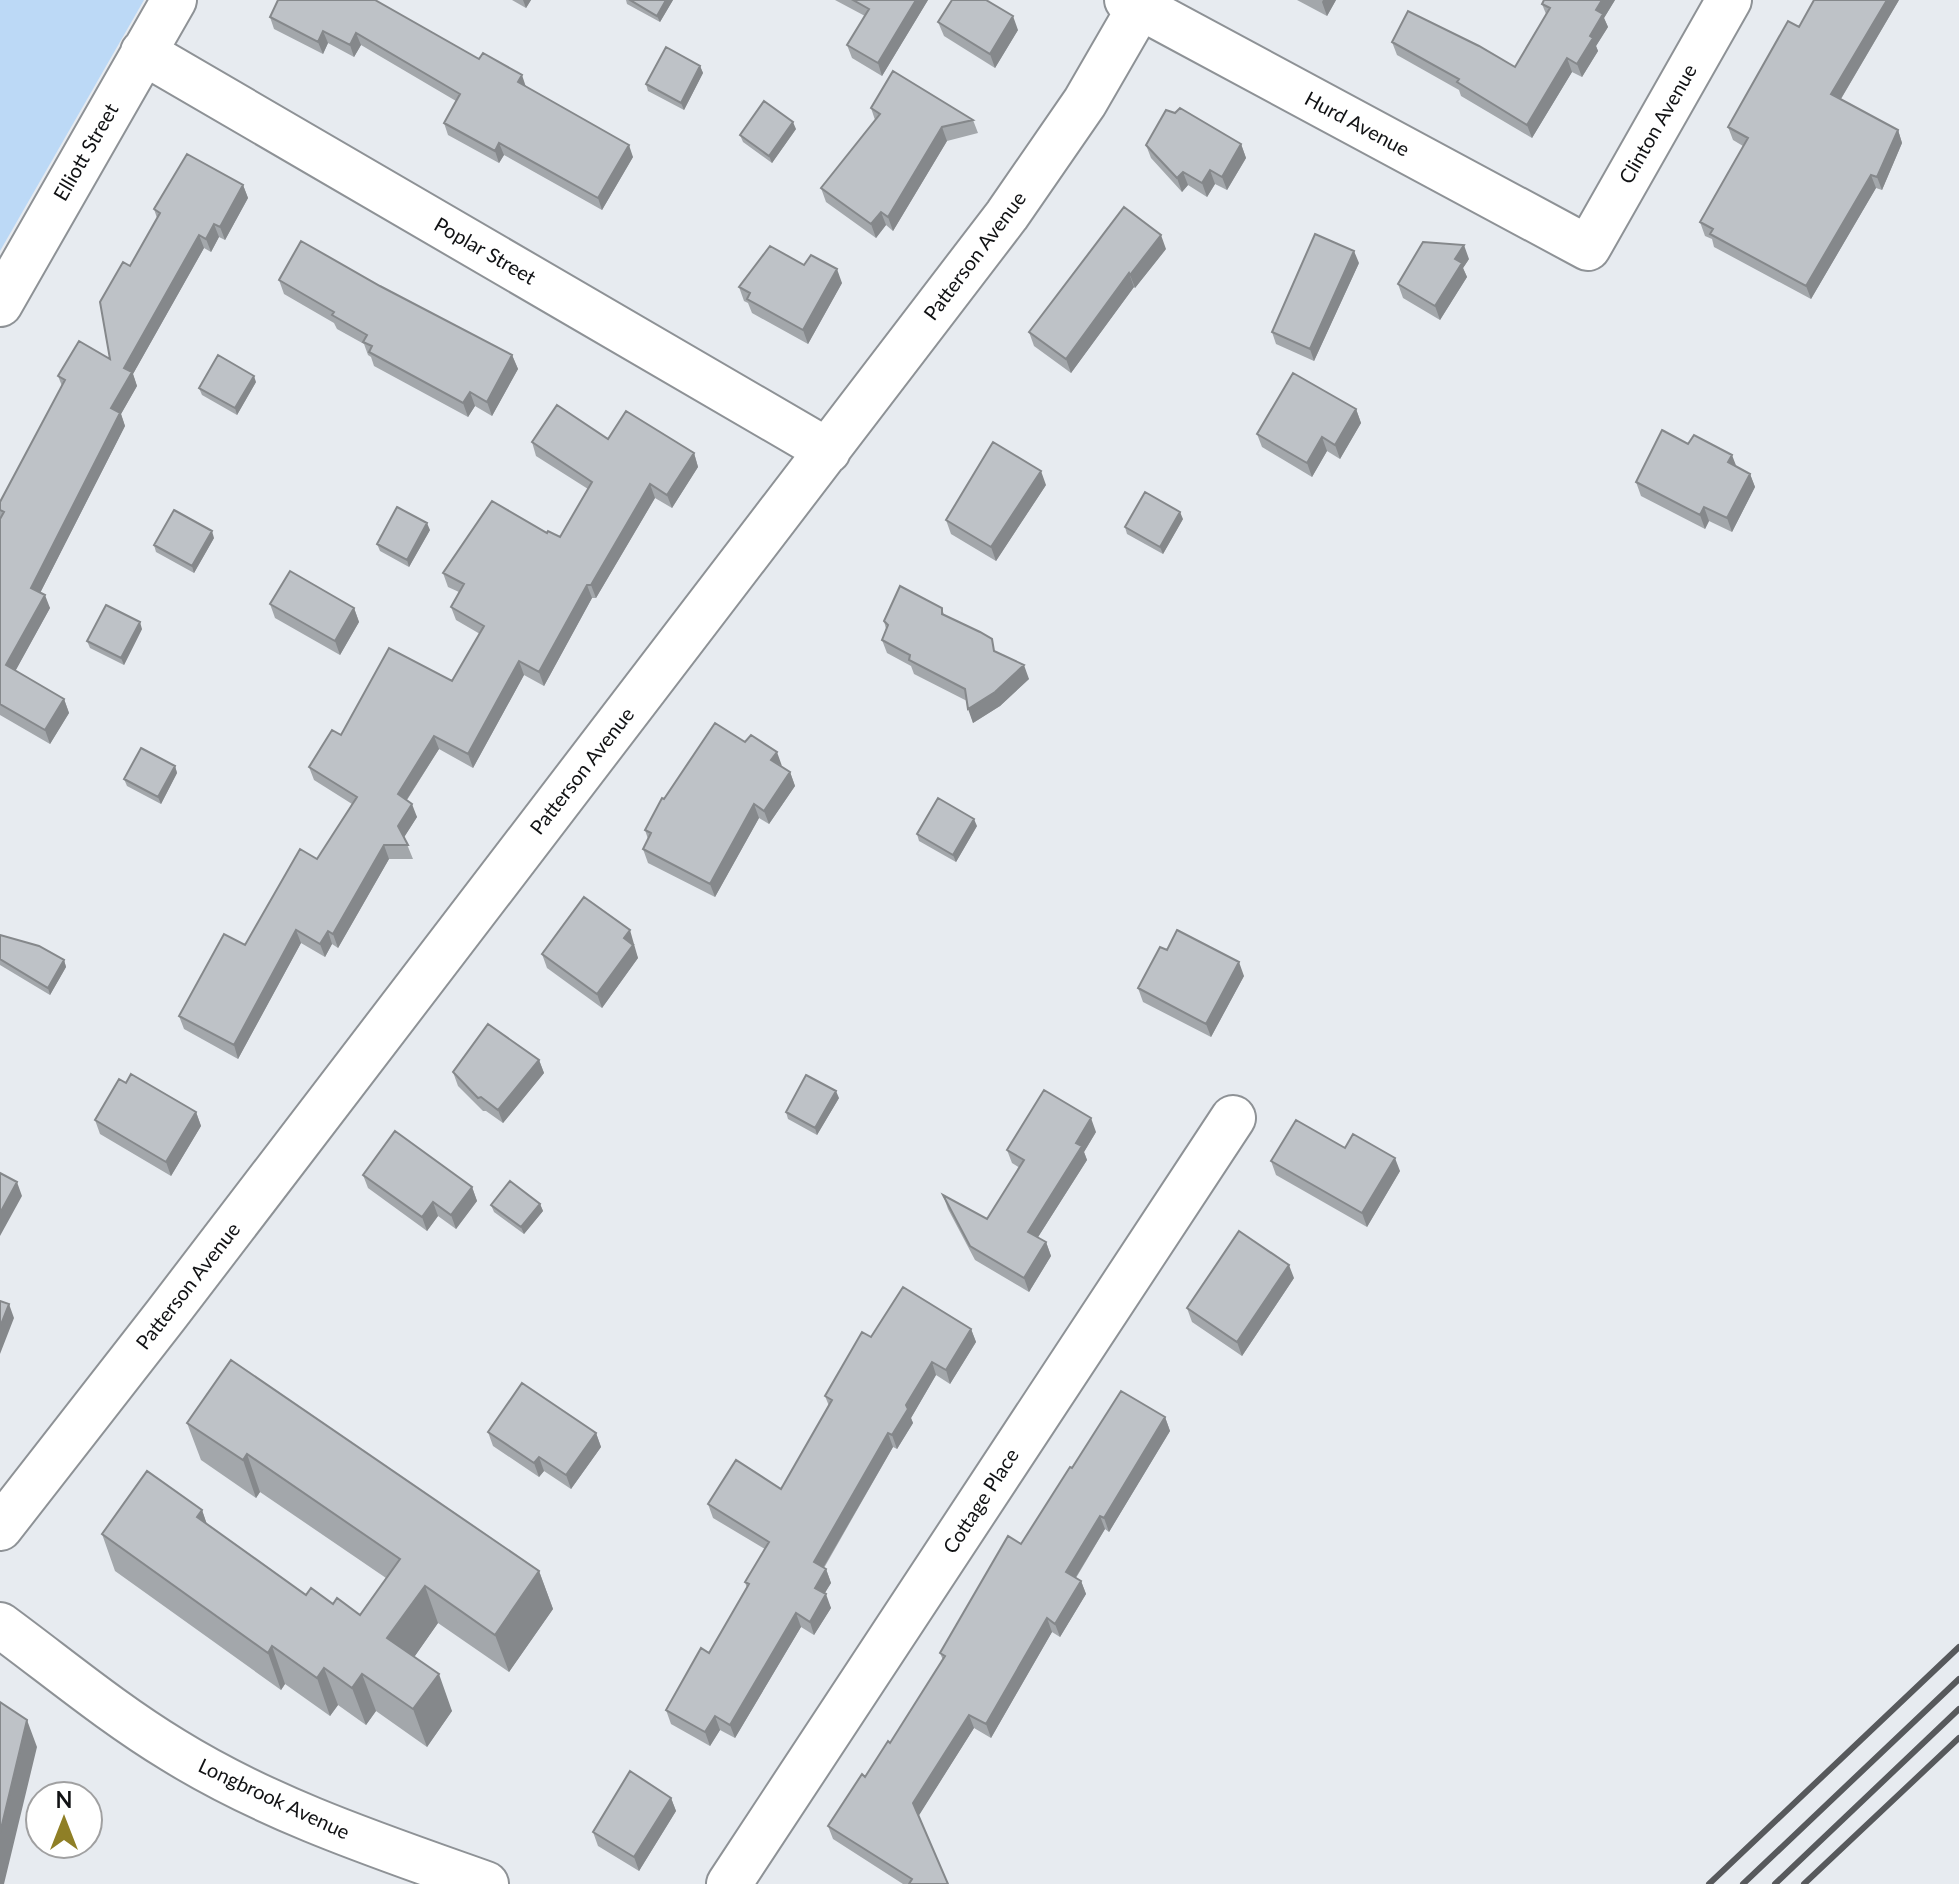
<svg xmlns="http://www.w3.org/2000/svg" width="1959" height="1884" font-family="Lato,sans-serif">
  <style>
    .green { fill: #bcd9f6 }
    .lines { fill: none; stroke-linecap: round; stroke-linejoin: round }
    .street-casing { stroke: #8e9296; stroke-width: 48 }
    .secondary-casing { stroke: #8e9296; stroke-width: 48 }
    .street { stroke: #fff; stroke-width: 44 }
    .secondary { stroke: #fff; stroke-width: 44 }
    .rail { stroke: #57595c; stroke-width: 6 }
    .wall { fill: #a3a7ab }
    .shaded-wall { fill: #85888b }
    .building { fill: #bec2c7; stroke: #85888b; stroke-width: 2 }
    .labels { text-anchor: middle; stroke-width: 6; stroke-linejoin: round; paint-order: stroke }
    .street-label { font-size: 20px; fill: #111214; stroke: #fff }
  </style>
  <rect width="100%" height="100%" fill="#e7ebf0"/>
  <path class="green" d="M0,0H144L0,251Z"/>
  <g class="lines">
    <defs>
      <path id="street" d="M1127,0L1588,248L1729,0
        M143,52L828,451
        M0,304L174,0
        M0,1528L166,1315L1007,215L1085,102L1144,0
        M729,1884L1233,1118"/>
      <path id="secondary" d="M0,1625C57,1667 112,1713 173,1750C270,1810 379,1846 486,1884"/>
    </defs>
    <use href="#street" class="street-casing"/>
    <use href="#secondary" class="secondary-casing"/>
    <use href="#street" class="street"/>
    <use href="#secondary" class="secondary"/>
    <path class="rail" d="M1709,1884L1959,1647
      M1743,1884L1959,1679
      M1775,1884L1959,1709
      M1804,1884L1959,1738"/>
  </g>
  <path class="wall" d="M278,0L526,86L633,157L602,210L504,155L499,163L448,135L444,123L456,101L361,45L354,57L328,43L323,54L274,29L270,17Z
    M512,0H531L526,8Z
    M626,0H673L660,22L627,4Z
    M835,0H928L882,76L852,58L847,45L865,16Z
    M1297,0H1336L1327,16Z
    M1544,0H1615L1604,18L1608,27L1596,46L1598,51L1582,77L1572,72L1532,138L1461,96L1459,90L1397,55L1392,42L1515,67L1546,14L1542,4Z
    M1899,0L1841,99L1898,130L1902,143L1882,190L1876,188L1811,299L1714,247L1712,239L1705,236L1700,222L1743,146L1733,140L1728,127L1799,27Z
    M938,22L1018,30L995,68L944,36Z
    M700,66L703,73L684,110L648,91L646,84Z
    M871,108L973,120L978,133L947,141L893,231L886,225L876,238L826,202L821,188L875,120Z
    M796,129L772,163L743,142L740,135Z
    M1241,144L1246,158L1227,190L1215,184L1207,197L1188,185L1182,192L1151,158L1146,145Z
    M243,185L248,198L225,240L219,237L211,252L204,248L133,374L137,386L121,414L125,426L40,593L50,608L15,671L64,699L69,713L50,744L0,715V502L62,386L58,376L110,359L130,266L157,218L154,209Z
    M1166,249L1135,288L1134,287L1071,373L1034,346L1029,332Z
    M1469,259L1463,268L1467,277L1440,320L1403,298L1398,284Z
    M1359,263L1314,361L1276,344L1272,332Z
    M804,265L842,283L808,344L752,313L748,303L744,301L739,287Z
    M279,280L380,286L512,355L518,369L492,416L475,406L468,417L374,366L371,357L368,355L364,344L337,329L334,323L284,294Z
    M256,382L237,415L202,395L199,388Z
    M1356,409L1361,423L1340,459L1327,451L1312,477L1262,447L1257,434Z
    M608,439L694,453L698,467L672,508L655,498L596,598H592L544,686L524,675L473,768L439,749L407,800L417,817L404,837L413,859H389L338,948L332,944L325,957L301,943L238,1059L184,1029L179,1016L245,945L317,859L352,804L314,780L309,767L341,735L452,681L480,634L456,620L451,607L459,592L448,587L443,573L547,533L560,537L588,489L536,456L532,442Z
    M1688,444L1750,474L1755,487L1732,532L1709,521L1705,529L1641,496L1636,482Z
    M1046,485L996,561L951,534L946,520Z
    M1183,519L1163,554L1127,534L1125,527Z
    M430,530L409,567L380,551L377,544Z
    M214,538L194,573L156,552L154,545Z
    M270,604L354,608L359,622L340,655L275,618Z
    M942,608L944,615L996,652L1029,679L1000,706L973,723L967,701L914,674L911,666L887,653L882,640L886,629L884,621Z
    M142,629L124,665L90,648L87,641Z
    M175,766L177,773L161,804L127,786L124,779Z
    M781,766L790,772L795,786L769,824L759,818L715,897L648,863L643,849L648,839L645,830L664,799Z
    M977,826L956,862L919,841L917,834Z
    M0,935L64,960L66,967L50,995L0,965Z
    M635,944L633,946L638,958L602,1008L547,968L542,954Z
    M1167,950L1244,976L1211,1037L1143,1002L1138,988Z
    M539,1060L544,1073L503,1123L486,1111H483L458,1086L453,1072Z
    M126,1083L196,1112L201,1126L171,1176L100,1134L95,1120Z
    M839,1098L817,1135L788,1119L786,1112Z
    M1096,1132L1084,1152L1087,1160L1038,1237L1046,1242L1051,1256L1029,1292L975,1260L948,1209L943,1195L987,1219L1020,1168L1012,1163L1007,1150Z
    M1345,1148L1400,1171L1367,1227L1276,1175L1271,1161Z
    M363,1175L472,1187L477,1201L456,1229L438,1216L427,1231L368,1188Z
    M540,1204L543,1211L524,1234L494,1212L491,1205Z
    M1294,1278L1242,1356L1192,1322L1187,1308Z
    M971,1329L976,1342L950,1384L936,1375L911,1418L913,1423L897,1449L893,1447L824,1568L826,1569L831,1583L824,1594L831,1608L814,1635L801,1627L735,1738L720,1730L710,1746L671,1724L666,1710L709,1653L747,1588L745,1582L765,1549L713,1518L708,1504L781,1489L829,1406L825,1396L871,1337Z
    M1165,1417L1170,1431L1109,1532L1105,1529L1076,1578L1081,1581L1086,1594L1060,1637L1052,1632L991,1738L974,1728L918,1816L948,1884H903L833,1839L828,1826L890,1743L943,1660L940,1653L1021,1544L1072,1468Z
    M187,1423L539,1571L553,1609L509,1672L438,1623L414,1657L452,1711L427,1747L376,1711L366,1725L338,1705L330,1716L285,1684L281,1690L115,1571L102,1534L202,1510L207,1525L306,1595L333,1604L360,1615L386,1578L260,1492L256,1498L201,1460Z
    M488,1432L596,1433L601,1447L571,1489L544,1471L539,1477L493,1446Z
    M671,1798L676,1811L639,1871L598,1846L593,1832Z"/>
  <path class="shaded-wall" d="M523,0H531L526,8Z
    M666,0H673L660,22L657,16Z
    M916,0H928L882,76L878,63Z
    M1323,0H1336L1327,16L1322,2Z
    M1602,0H1615L1604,18L1608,27L1596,46L1598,51L1582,77L1577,64L1596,10Z
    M1887,0H1899L1836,107L1831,94Z
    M1013,16L1018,30L995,68L990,54Z
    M323,31L328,43L323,54L318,42Z
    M356,33L361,45L354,57L350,45Z
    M1567,58L1572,72L1532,138L1527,125Z
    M700,66L703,73L684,110L681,103Z
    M522,75L526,87L518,82Z
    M793,122L796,129L772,163L769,156Z
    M942,127L947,141L893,231L888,217Z
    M1898,130L1902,143L1882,190L1877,177Z
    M499,143L504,155L499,163L495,151Z
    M1241,144L1246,158L1227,190L1222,177Z
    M629,145L633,157L602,210L598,198Z
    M1210,170L1215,184L1207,197L1202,183Z
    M1183,172L1188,185L1182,192L1177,178Z
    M1871,175L1876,188L1811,299L1806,286Z
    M243,185L248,198L225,240L220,227Z
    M881,212L886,225L876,238L871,224Z
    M214,224L219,237L211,252L206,239Z
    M199,235L204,248L133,374L137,386L121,414L125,426L36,601L31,588L111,408L124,368Z
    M1161,235L1166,249L1135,288L1130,275Z
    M1464,245L1469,259L1463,268L1467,277L1440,320L1435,306L1455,259Z
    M1354,251L1359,263L1314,361L1310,349Z
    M837,269L842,283L808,344L803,330Z
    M1129,273L1134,287L1071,373L1066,359Z
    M512,355L518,369L492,416L487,402Z
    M254,376L256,382L237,415L235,408Z
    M470,392L475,406L468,417L463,403Z
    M1356,409L1361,423L1340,459L1335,445Z
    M1322,437L1327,451L1312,477L1307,463Z
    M694,453L698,467L672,508L667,495Z
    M1732,455L1737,468L1728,462Z
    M1041,471L1046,485L996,561L991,547Z
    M1750,474L1755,487L1732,532L1727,518Z
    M650,484L655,498L596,598L591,585Z
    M1704,507L1709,521L1705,529L1700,515Z
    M1180,512L1183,519L1163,554L1160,547Z
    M427,523L430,530L409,567L407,560Z
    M212,531L214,538L194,573L192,566Z
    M587,585L592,598L544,686L539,672Z
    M45,595L50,608L11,679L6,665Z
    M354,608L359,622L340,655L335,641Z
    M140,622L142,629L124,665L121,658Z
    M519,661L524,675L473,768L468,754Z
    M1024,665L1029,679L1000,706L973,723L968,709Z
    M64,699L69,713L50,744L45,730Z
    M434,736L439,749L402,807L398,794Z
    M777,752L782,766L771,760Z
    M175,766L177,773L161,804L158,797Z
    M790,772L795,786L769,824L764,811Z
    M412,804L417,817L403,839L398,826Z
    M754,804L759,818L715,897L710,884Z
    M974,819L977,826L956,862L953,855Z
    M384,845L389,859L338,948L333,934Z
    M296,930L301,943L238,1059L234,1045Z
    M630,930L638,958L602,1008L597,994L624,938Z
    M328,931L332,944L325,957L320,944Z
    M64,960L66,967L50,995L48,988Z
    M1239,962L1244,976L1211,1037L1206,1024Z
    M539,1060L544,1073L503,1123L498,1110Z
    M836,1091L839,1098L817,1135L815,1128Z
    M196,1112L201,1126L171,1176L166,1162Z
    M1091,1118L1096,1132L1084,1152L1087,1160L1033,1245L1028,1232L1076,1143Z
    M1395,1158L1400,1171L1367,1227L1362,1213Z
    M17,1182L22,1196L0,1236V1213Z
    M472,1187L477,1201L456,1229L451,1215Z
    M433,1202L438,1216L427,1231L422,1217Z
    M540,1204L543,1211L524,1234L521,1227Z
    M1046,1242L1051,1256L1029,1292L1024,1278Z
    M1289,1265L1294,1278L1242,1356L1237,1342Z
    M9,1304L14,1318L0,1354V1327Z
    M971,1329L976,1342L950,1384L946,1370Z
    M932,1362L936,1375L911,1418L913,1423L897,1449L892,1435L906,1405Z
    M1165,1417L1170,1431L1109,1532L1104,1518Z
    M596,1433L601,1447L571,1489L566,1475Z
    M888,1433L893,1447L819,1575L814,1562Z
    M247,1454L260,1492L256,1498L243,1460Z
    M539,1457L544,1471L539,1477L534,1463Z
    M202,1510L215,1548L197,1517Z
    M1100,1516L1105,1529L1071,1585L1066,1572Z
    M826,1569L831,1583L820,1601L815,1588Z
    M539,1571L553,1609L509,1672L495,1635Z
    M1081,1581L1086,1594L1060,1637L1055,1624Z
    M425,1586L438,1623L401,1676L387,1638Z
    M826,1594L831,1608L814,1635L810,1622Z
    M796,1613L801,1627L735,1738L730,1725Z
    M1047,1618L1052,1632L991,1738L986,1724Z
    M272,1646L285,1684L281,1690L268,1653Z
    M324,1668L338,1705L330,1716L317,1678Z
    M362,1674L376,1711L366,1725L352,1688Z
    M439,1674L452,1711L427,1747L413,1709Z
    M969,1715L974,1728L918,1817L913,1803Z
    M715,1716L720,1730L710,1746L705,1732Z
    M27,1720L37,1747L4,1884H0V1833Z
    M671,1798L676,1811L639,1871L634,1857Z"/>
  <path class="building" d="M278,0H375L479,59L483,53L522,75L518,82L629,145L598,198L499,143L495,151L444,123L460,94L356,33L350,45L323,31L318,42L270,17Z
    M630,0H666L657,16Z
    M853,0H916L878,63L847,45L869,9Z
    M952,0H986L1013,16L990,54L938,22Z
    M1544,0H1602L1596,10L1603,14L1590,36L1593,38L1577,64L1567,58L1527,125L1457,82L1459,79L1392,42L1408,11L1479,46L1515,67L1550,8L1542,4Z
    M1814,0H1887L1831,94L1898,130L1877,177L1871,175L1806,286L1710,234L1713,229L1700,222L1748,138L1728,127L1788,21L1799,27Z
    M666,47L700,66L681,103L646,84Z
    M893,71L973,120L942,127L888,217L881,212L871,224L821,188L880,114L871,108Z
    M764,101L793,122L769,156L740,135Z
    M1180,108L1241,144L1222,177L1210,170L1202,183L1183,172L1177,178L1146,145L1166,110L1175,113Z
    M187,154L243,185L220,227L214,224L206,239L199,235L124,368L132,372L111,408L120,413L31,588L45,595L6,665L64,699L45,730L0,704V519L4,512L0,510V502L65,380L58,376L79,341L110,359L100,302L123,262L130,266L160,213L154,209Z
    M1124,207L1161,235L1130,275L1129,273L1066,359L1029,332Z
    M1315,234L1354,251L1310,349L1272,332Z
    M301,241L380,286L512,355L487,402L470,392L463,403L369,352L372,346L363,342L367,335L332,315L334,312L279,280Z
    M1423,242L1464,245L1455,259L1462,263L1435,306L1398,284Z
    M770,246L804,265L811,255L837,269L803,330L747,299L750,293L739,287Z
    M218,355L254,376L235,408L199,388Z
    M1293,373L1356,409L1335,445L1322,437L1307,463L1257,434Z
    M557,405L608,439L626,411L694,453L667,495L650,484L591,585H587L539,672L519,661L468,754L434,736L398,794L412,804L398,826L408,845H384L333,934L328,931L320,944L296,930L234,1045L179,1016L224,934L245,945L300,849L317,859L357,797L309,767L332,730L341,735L389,648L452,681L484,626L451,607L464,584L443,573L492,501L547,533L548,531L560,537L592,482L532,442Z
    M1662,430L1688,444L1694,435L1732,455L1728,462L1750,474L1727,518L1704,507L1700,515L1636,482Z
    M993,442L1041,471L991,547L946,520Z
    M1145,492L1180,512L1160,547L1125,527Z
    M397,507L427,523L407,560L377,544Z
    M174,510L212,531L192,566L154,545Z
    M290,571L354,608L335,641L270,604Z
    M900,586L942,608V614L980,632L992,639L994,651L1024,665L995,692L968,709L965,689L909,660L910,655L882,640L888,625L884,621Z
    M106,605L140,622L121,658L87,641Z
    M715,723L745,742L751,735L777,752L771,760L790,772L764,811L754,804L710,884L643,849L651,833L645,830L662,798L664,799Z
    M141,748L175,766L158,797L124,779Z
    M938,798L974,819L953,855L917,834Z
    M584,897L630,930L624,938L633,945L597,994L542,954Z
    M1177,930L1239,962L1206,1024L1138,988L1160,947L1167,950Z
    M0,935L39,946L64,960L48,988L0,959Z
    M488,1024L539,1060L498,1110L481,1097L478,1098L453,1072Z
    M131,1074L196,1112L166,1162L95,1120L119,1079L126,1083Z
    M806,1075L836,1091L815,1128L786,1112Z
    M1044,1090L1091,1118L1076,1143L1082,1146L1028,1232L1046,1242L1024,1278L970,1246L943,1195L987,1219L1024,1160L1007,1150Z
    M1296,1120L1345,1148L1353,1134L1395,1158L1362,1213L1271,1161Z
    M395,1131L472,1187L451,1215L433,1202L422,1217L363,1175Z
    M0,1173L17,1182L0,1213Z
    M510,1181L540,1204L521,1227L491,1205Z
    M1239,1231L1289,1265L1237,1342L1187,1308Z
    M903,1287L971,1329L946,1370L932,1362L906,1405L908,1409L892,1435L888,1433L814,1562L826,1569L815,1588L826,1594L810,1622L796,1613L730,1725L715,1716L705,1732L666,1710L701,1648L709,1653L749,1584L745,1582L769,1542L708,1504L736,1460L781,1489L832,1400L825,1396L862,1332L871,1337Z
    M0,1301L9,1304L0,1327Z
    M231,1360L539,1571L495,1635L425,1586L387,1638L439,1674L413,1709L362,1674L352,1688L324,1668L317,1678L272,1646L268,1653L102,1534L147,1471L202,1510L197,1517L306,1595L311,1588L333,1604L337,1598L360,1615L400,1559L247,1454L243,1460L187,1423Z
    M522,1383L596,1433L566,1475L539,1457L534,1463L488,1432Z
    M1121,1391L1165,1417L1104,1518L1100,1516L1066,1572L1081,1581L1055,1624L1047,1618L986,1724L969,1715L913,1803L948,1884H909L912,1879L828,1826L862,1774L865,1777L888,1741L890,1743L945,1656L940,1653L1008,1536L1021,1544L1070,1467L1072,1468Z
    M0,1702L27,1720L0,1833Z
    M630,1771L671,1798L634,1857L593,1832Z"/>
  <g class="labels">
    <g class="street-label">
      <text transform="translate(1357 124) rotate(28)" y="7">Hurd Avenue</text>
      <text transform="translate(1658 124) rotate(-60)" y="7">Clinton Avenue</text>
      <text transform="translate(86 152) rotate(-60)" y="7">Elliott Street</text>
      <text transform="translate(485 251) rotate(30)" y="7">Poplar Street</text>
      <text transform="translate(975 256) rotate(-53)" y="7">Patterson Avenue</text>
      <text transform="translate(582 771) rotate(-52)" y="7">Patterson Avenue</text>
      <text transform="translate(188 1286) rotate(-52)" y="7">Patterson Avenue</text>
      <text transform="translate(981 1501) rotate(-57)" y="7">Cottage Place</text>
      <text transform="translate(274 1799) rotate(25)" y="7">Longbrook Avenue</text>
    </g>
  </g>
  <g transform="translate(64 1820)"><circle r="38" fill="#ffffff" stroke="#a0a0a1" stroke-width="2"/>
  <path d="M0-6L14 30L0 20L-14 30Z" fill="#8f7f26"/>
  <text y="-12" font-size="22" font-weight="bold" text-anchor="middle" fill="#111214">N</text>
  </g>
</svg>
